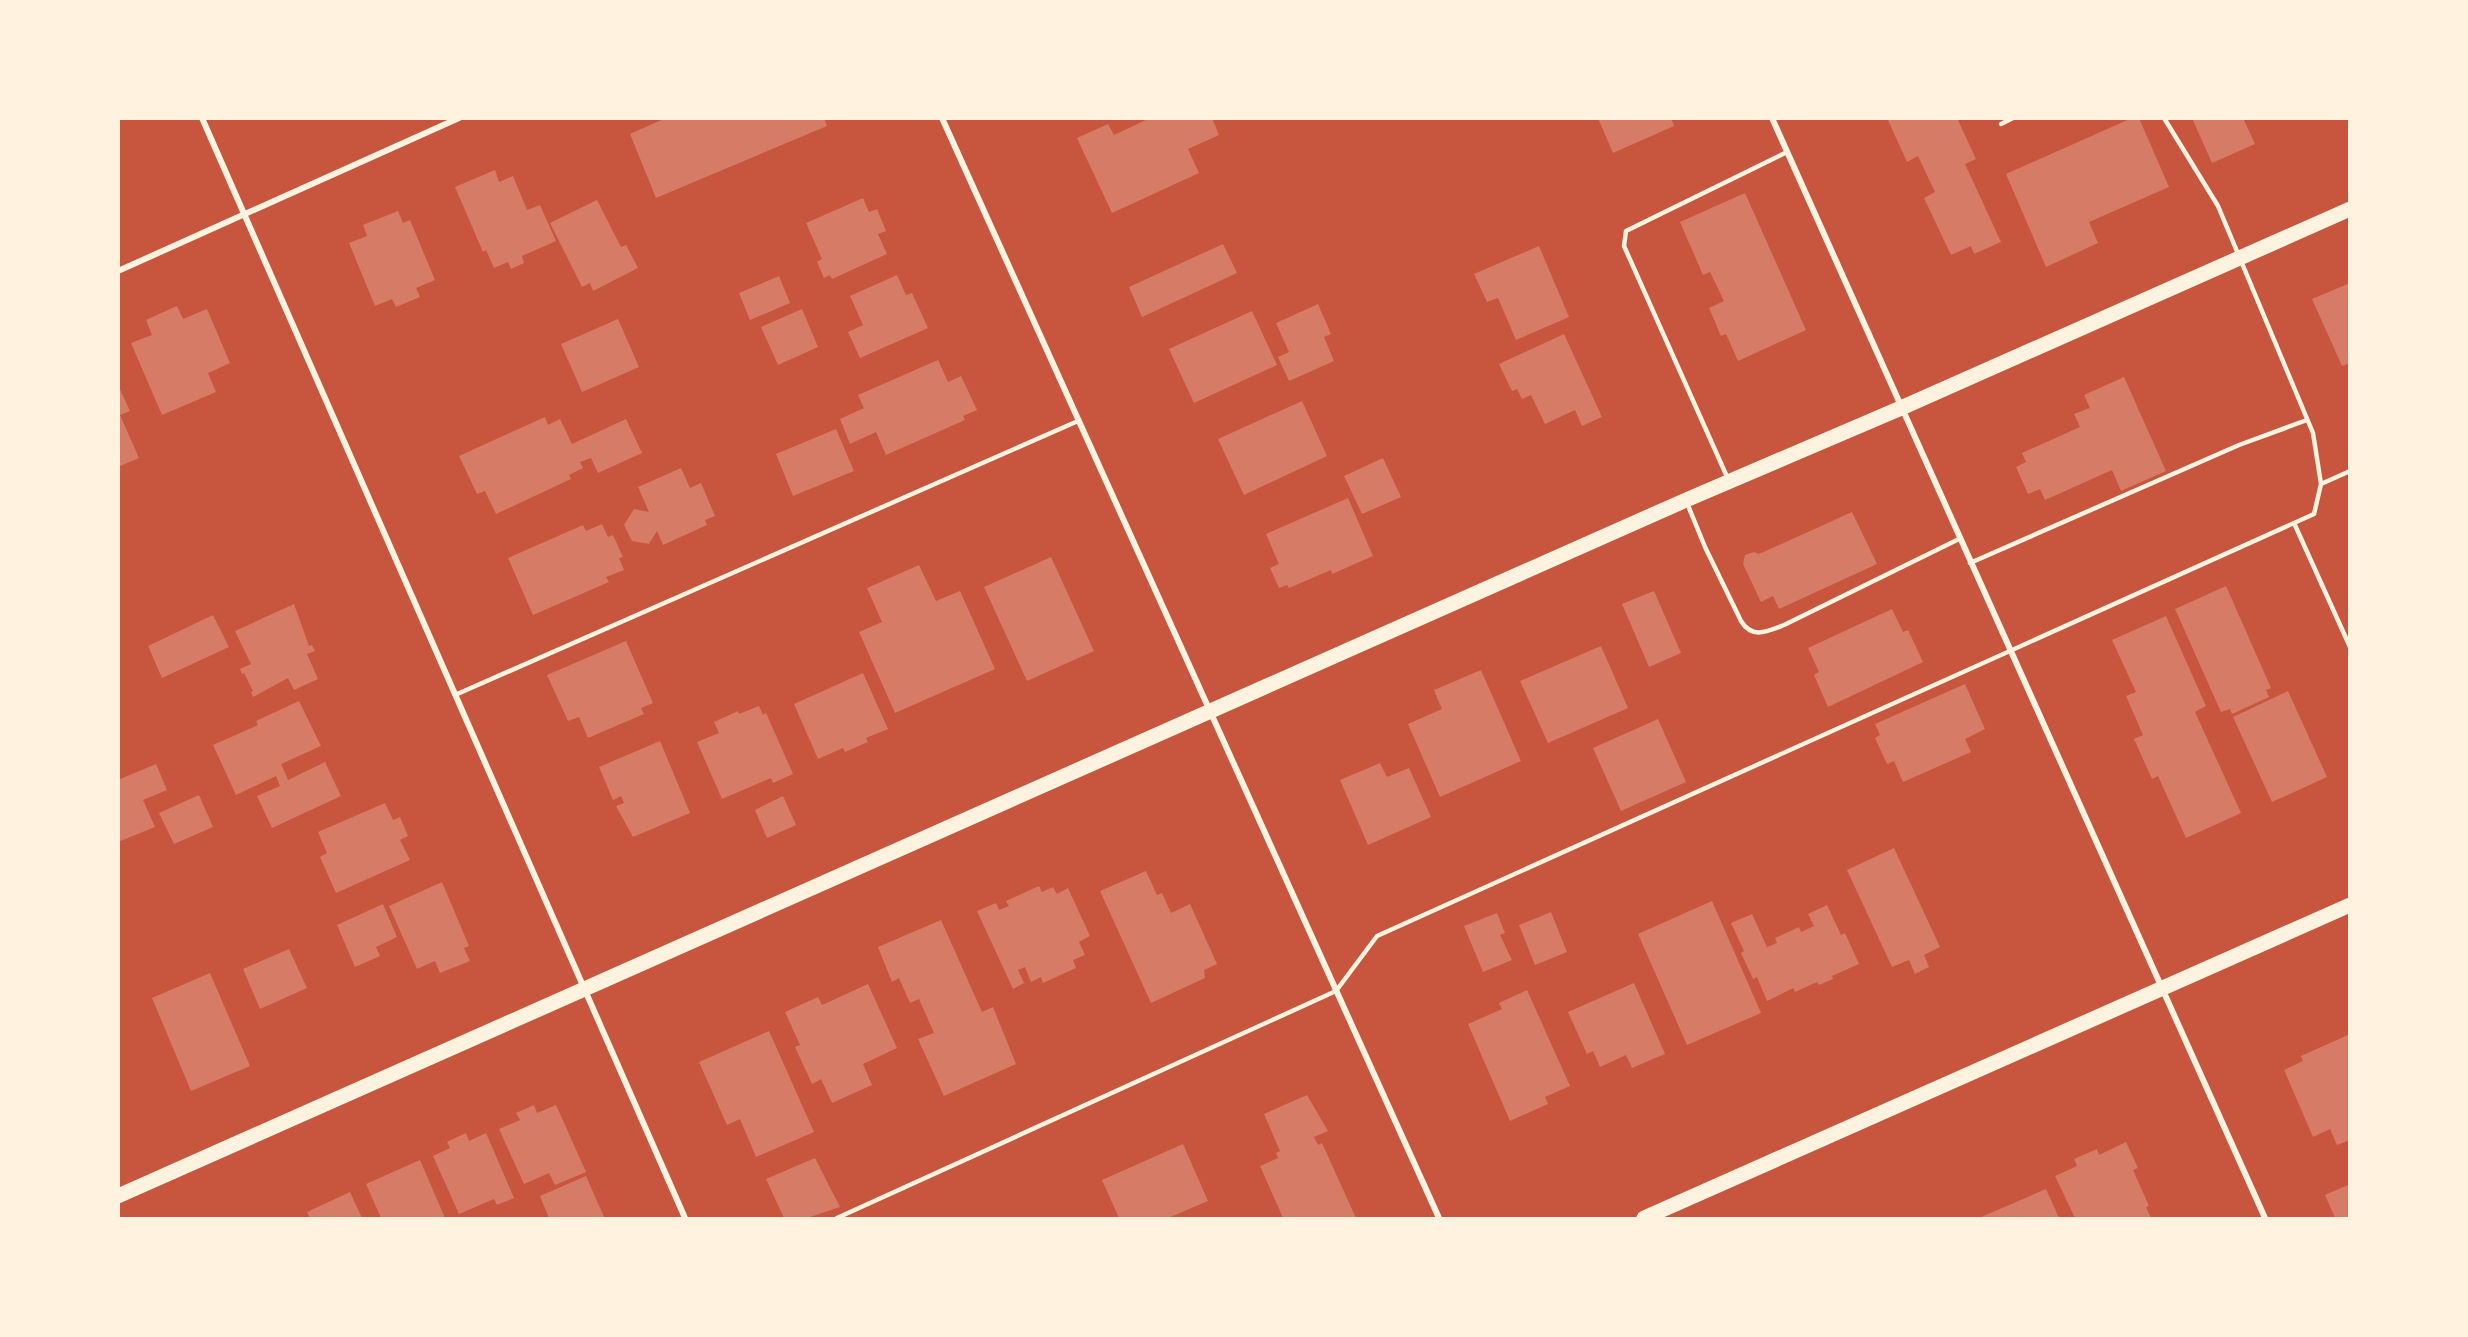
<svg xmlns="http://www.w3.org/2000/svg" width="2468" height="1337" font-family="'Source Sans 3',sans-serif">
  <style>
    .building { fill: #d67c66 }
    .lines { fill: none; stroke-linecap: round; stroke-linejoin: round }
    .service { stroke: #fff3e0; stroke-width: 4.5 }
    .minor { stroke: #fff3e0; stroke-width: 6 }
    .primary { stroke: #fff3e0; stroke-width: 15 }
  </style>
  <rect width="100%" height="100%" fill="#c8553d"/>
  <path class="building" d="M666,118H824L827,126L656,198L630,134Z
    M1150,118H1212L1219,135L1188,149L1199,173L1112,213L1077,138L1108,124L1114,135Z
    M1598,118H1671L1674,126L1613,153Z
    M1887,118H1957L1976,159L1965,164L2001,242L1974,254L1971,246L1951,255L1924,198L1935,192L1918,156L1907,162Z
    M2132,118H2139L2169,187L2089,222L2098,243L2046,267L2006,174Z
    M2192,118H2243L2255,144L2212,163Z
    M495,170L499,182L513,176L527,210L540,205L556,241L522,256L524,263L511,269L508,262L494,268L486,250L483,252L455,187Z
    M1745,193L1806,330L1738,361L1726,334L1721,336L1709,308L1724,301L1710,272L1703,275L1680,222Z
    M863,198L869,212L877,209L886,231L878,234L887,254L832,279L830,275L824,278L817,262L822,259L806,223Z
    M597,200L621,247L626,245L638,268L593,291L590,283L582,287L550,223Z
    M398,211L403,223L410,220L435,280L416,288L420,297L396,307L392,299L375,306L349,243L367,236L363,225Z
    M1223,244L1237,273L1142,317L1129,287Z
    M1539,246L1569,317L1516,340L1498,298L1487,302L1474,274Z
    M897,275L906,295L912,293L928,328L860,358L848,332L863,325L850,296Z
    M779,276L790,303L750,320L739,293Z
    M2350,283V363L2342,366L2312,299Z
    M1318,304L1331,334L1324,337L1334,361L1289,381L1278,357L1289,352L1276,323Z
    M177,306L183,319L207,309L230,363L208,373L216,392L162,415L131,343L152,335L146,320Z
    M802,309L818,347L778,365L761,327Z
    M1252,311L1277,365L1194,403L1169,349Z
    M618,319L639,367L582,392L561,344Z
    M1564,334L1602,417L1582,426L1575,410L1545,424L1531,395L1522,399L1517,389L1512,391L1499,364Z
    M938,360L948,382L961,376L977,410L963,416L965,420L886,455L876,432L850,444L840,419L864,408L858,395Z
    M2124,377L2166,471L2121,491L2112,470L2045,500L2040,489L2028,494L2016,467L2026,462L2022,453L2080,427L2074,414L2090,408L2084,395Z
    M118,385L130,411L120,415L139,458L118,467Z
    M1302,401L1327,456L1244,495L1218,439Z
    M545,417L548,425L560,419L572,444L626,419L642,453L598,473L591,458L580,462L583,468L569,475L571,479L496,514L485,491L477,494L459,456Z
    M836,429L854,471L793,496L776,454Z
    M1383,458L1401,497L1362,514L1344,476Z
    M681,468L690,488L701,483L715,516L705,520L707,525L663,545L657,531L649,544L632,541L624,525L634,509L649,512L638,487Z
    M1348,498L1373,556L1332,574L1331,570L1289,588L1287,585L1279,588L1270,568L1279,564L1266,534Z
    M1852,512L1877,564L1779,609L1773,596L1761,602L1743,564L1745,555L1754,552L1759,554Z
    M602,524L608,537L613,535L623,557L619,558L624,570L606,577L609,582L533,615L508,558L583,525L586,531Z
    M1051,557L1094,651L1027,681L984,587Z
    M919,565L936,601L960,591L995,669L895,713L859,632L882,622L867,588Z
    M2226,586L2271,688L2266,690L2269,697L2232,714L2230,709L2221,712L2175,609Z
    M1654,591L1681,653L1649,667L1622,604Z
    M294,604L309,646L312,645L315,651L307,654L318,679L294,690L288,678L253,697L251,692L253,691L244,673L242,674L240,669L251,664L235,631Z
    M1892,609L1903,632L1908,630L1923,662L1828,707L1814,675L1819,672L1808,648Z
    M213,615L229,647L162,678L148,646Z
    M2166,616L2206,706L2195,712L2241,813L2186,838L2158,776L2152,779L2134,739L2143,735L2126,696L2136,692L2112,640Z
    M626,641L653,703L641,708L644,714L588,738L579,717L568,721L547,675Z
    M1601,646L1628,708L1548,743L1520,681Z
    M1481,670L1521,761L1440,797L1408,724L1442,709L1434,690Z
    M863,673L888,729L866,738L868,742L845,752L843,748L818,759L794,704Z
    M1965,684L1985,729L1965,739L1971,752L1903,782L1894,761L1887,764L1875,738L1880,735L1875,724Z
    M2288,691L2327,777L2272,802L2233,717Z
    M299,701L321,746L281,764L288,780L325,762L341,796L272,828L257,796L280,786L276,776L236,795L213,745L258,725L256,721Z
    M759,706L763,715L766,713L793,774L773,783L771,778L722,799L697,742L719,733L714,722L738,711L739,714Z
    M1658,719L1686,782L1621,811L1593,748Z
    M660,741L690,813L633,837L616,806L624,803L621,796L613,800L599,767Z
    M1380,763L1387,777L1409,768L1431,817L1368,845L1340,780Z
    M156,764L167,790L143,800L155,827L118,842V780Z
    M199,795L213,827L174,844L159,813Z
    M783,796L796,825L767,838L755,810Z
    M385,803L393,820L400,817L408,836L400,840L410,860L336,893L320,857L327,853L318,832Z
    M1894,848L1940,947L1924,955L1929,967L1915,974L1909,960L1892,967L1847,870Z
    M1146,871L1157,895L1162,893L1171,913L1190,904L1217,964L1204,970L1205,978L1151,1003L1100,891Z
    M442,882L469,946L464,948L470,961L440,973L435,961L417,969L389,906Z
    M1039,886L1042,892L1053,887L1057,894L1068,888L1090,936L1079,942L1085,955L1073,960L1076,968L1043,983L1041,977L1031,982L1025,967L1018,970L1024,983L1013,989L977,911L996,903L999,910L1009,906L1006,901Z
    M1712,901L1761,1013L1687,1045L1638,934Z
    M383,904L397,937L376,947L380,956L355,967L337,925Z
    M1827,905L1841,935L1845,933L1859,964L1832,976L1833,979L1819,985L1817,982L1795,992L1793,988L1767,1001L1757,977L1753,979L1741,953L1744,951L1731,923L1752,914L1767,947L1777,943L1775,938L1799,927L1801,932L1814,926L1808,914Z
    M1551,912L1567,952L1535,965L1519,925Z
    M1497,913L1505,933L1500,935L1512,960L1483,972L1464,926Z
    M941,920L982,1012L993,1007L1016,1064L944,1096L918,1039L934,1033L919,999L910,1003L899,978L892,982L878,947Z
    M289,949L307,988L260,1009L243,969Z
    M210,973L250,1066L191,1091L152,998Z
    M1634,983L1665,1054L1632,1068L1626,1055L1600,1067L1593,1051L1587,1054L1568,1012Z
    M868,984L897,1048L863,1064L872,1085L832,1103L821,1079L812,1084L795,1047L800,1045L785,1012L818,997L822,1005Z
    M1527,990L1570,1086L1545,1097L1548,1104L1510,1121L1468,1024L1502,1009L1499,1003Z
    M769,1031L814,1132L756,1157L740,1119L727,1125L699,1062Z
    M2350,1034V1140L2337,1145L2330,1129L2313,1137L2284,1070L2303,1061L2301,1056Z
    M1307,1095L1328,1131L1314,1137L1318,1145L1322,1143L1356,1218H1283L1260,1166L1278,1158L1276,1153L1280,1151L1264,1114Z
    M534,1105L537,1113L556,1105L586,1172L555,1185L549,1173L524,1184L499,1129L520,1120L516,1113Z
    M466,1133L469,1141L486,1133L514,1198L497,1205L494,1199L459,1214L433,1156L450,1148L447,1142Z
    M2126,1142L2138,1168L2133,1170L2149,1206L2146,1207L2151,1218H2075L2055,1176L2077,1166L2074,1159L2097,1149L2099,1155Z
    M1183,1144L1208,1201L1168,1218H1119L1102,1180Z
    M815,1158L840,1207L807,1218H784L766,1179Z
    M420,1160L445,1218H381L366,1184Z
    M586,1176L604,1217L549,1218L540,1196Z
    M2350,1184V1218H2335L2325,1195Z
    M2046,1189L2059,1218H1979Z
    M350,1192L362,1218H310L307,1212Z"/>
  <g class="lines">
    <path class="service" d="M2164,118L2218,206L2313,433L2321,484
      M2001,124L2013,118
      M1728,479L1624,246L1626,231L1787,152
      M1687,503L1705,547L1741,621C1752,639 1766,632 1784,625L1959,539
      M2294,523L2350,647
      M1970,563L2239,445L2307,420
      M455,695L1078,421
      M837,1218L1336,991L1377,936L2314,514L2321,484L2350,471"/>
    <path class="minor" d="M202,118L685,1218
      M942,118L1439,1218
      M1772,118L2265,1218
      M118,271L459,118"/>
    <path class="primary" d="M118,1196L1686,500L1901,408L2350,209
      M1644,1218L2350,905"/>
  </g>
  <rect width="2468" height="1337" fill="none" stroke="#fff3e0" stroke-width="240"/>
</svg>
